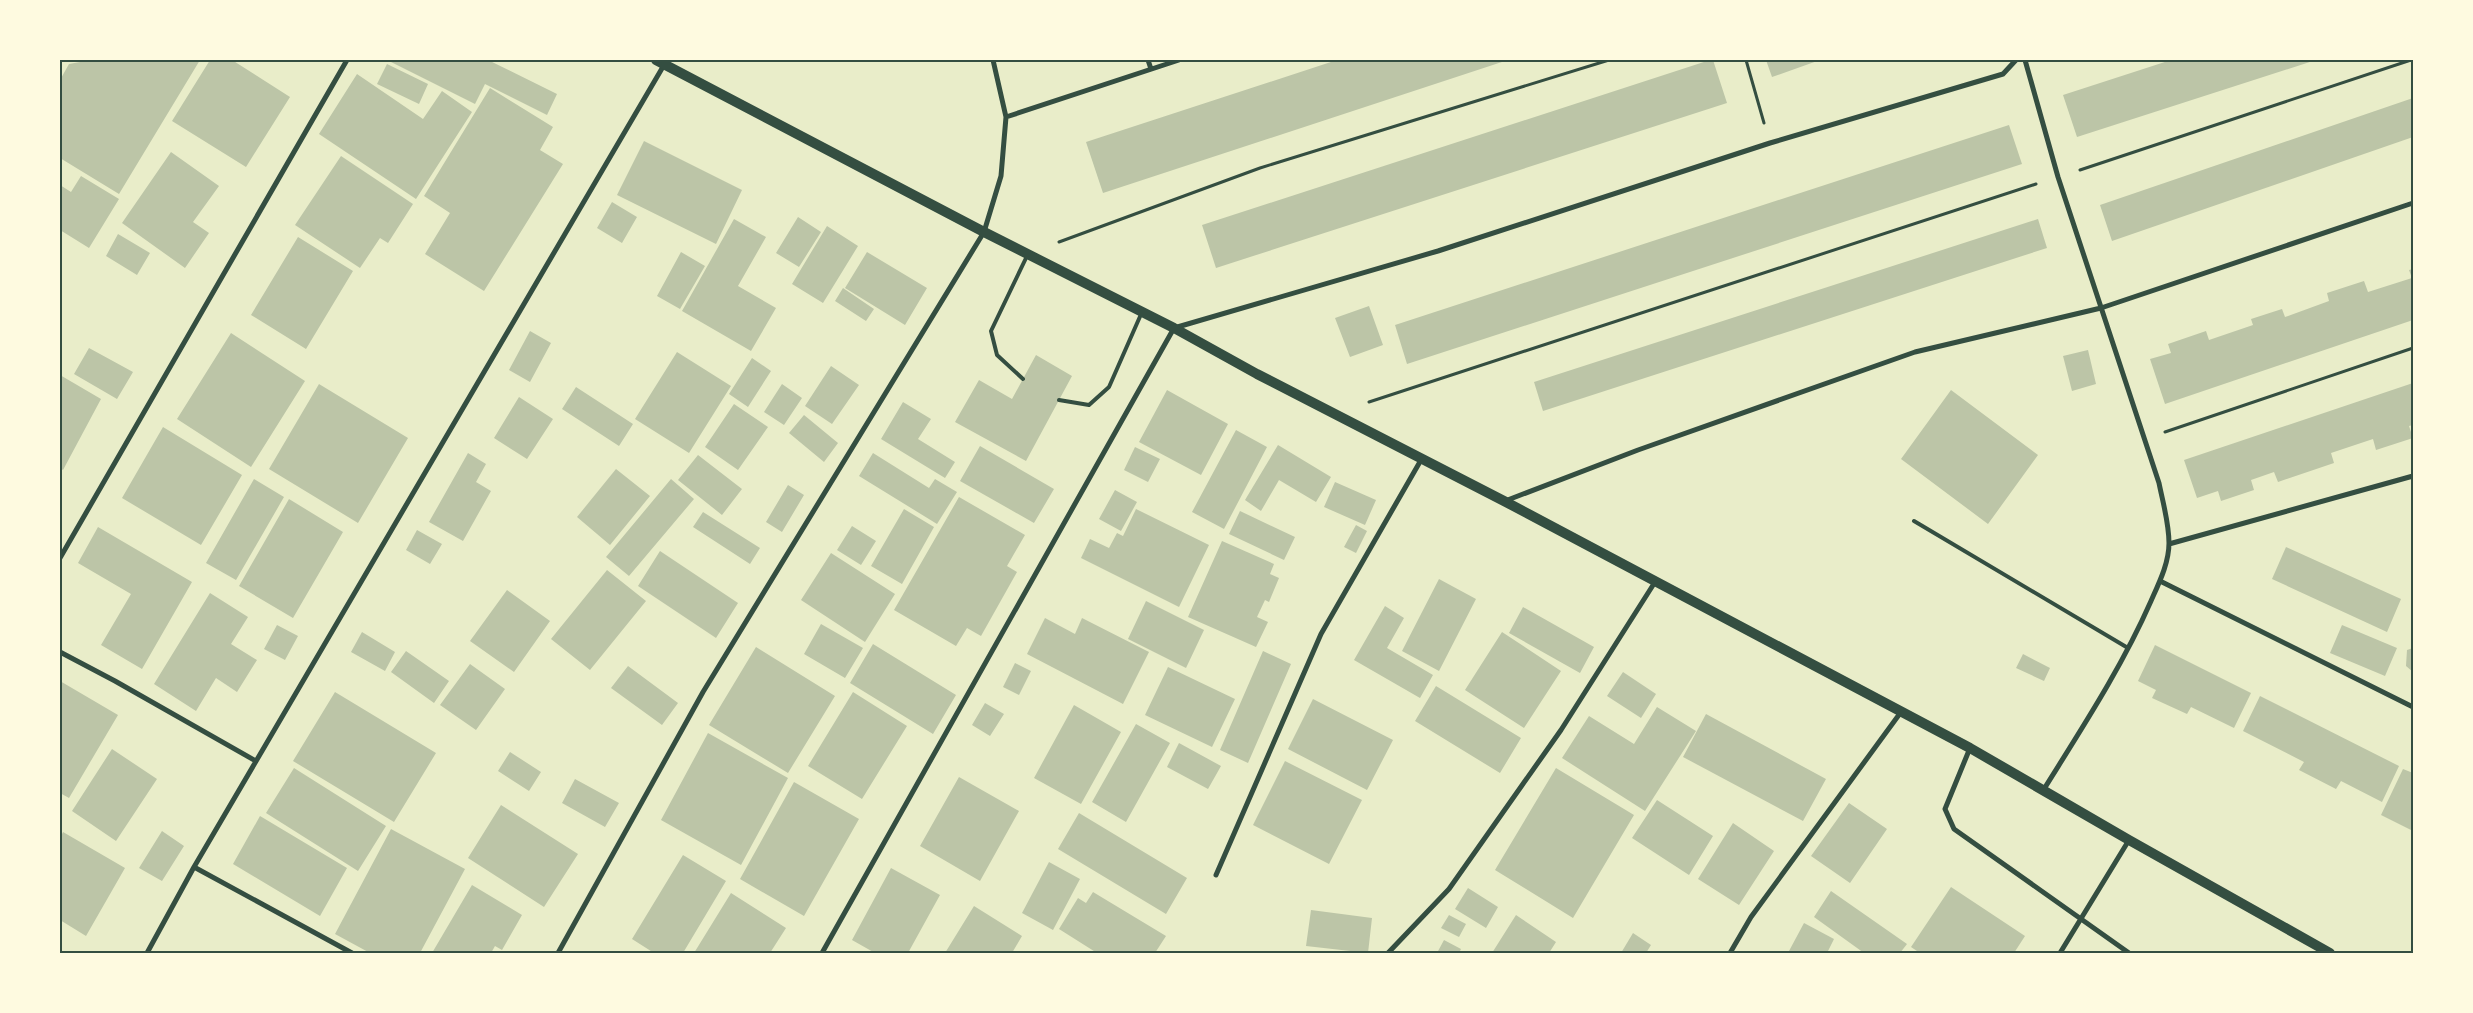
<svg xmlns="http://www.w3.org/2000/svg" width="2473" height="1013" font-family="'Varela Round',sans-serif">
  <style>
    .building { fill: #bcc5a7 }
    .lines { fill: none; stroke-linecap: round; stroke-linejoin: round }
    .path { stroke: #344e41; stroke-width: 3 }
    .service { stroke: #344e41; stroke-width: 4 }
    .minor { stroke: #344e41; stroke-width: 5 }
    .secondary { stroke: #344e41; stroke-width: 10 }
    .neatline { fill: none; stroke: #344e41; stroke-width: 2 }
  </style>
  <rect width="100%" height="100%" fill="#e9edc9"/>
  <path class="building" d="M91,60H200L119,194L60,158V80L69,64Z
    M210,60H232L290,97L246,167L172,121Z
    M387,60H488L557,94L547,115L485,84L475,104Z
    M1337,60H1508L1103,193L1086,142Z
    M1710,60H1713L1727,103L1216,268L1202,225Z
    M1766,60H1820L1772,77Z
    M2171,60H2316L2077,137L2063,95Z
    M387,64L428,84L419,104L377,84Z
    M357,74L423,119L442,91L472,112L416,199L319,134Z
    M490,88L553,127L540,150L563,164L484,291L425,254L450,213L424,196Z
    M2413,98V137L2112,241L2100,205Z
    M2009,125L2022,164L1407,364L1395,325Z
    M644,141L742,190L716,244L617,195Z
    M171,152L219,186L193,222L209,233L185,268L122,223Z
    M341,156L413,204L388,243L380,238L360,268L295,225Z
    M81,176L119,199L89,248L60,230V185L71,192Z
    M612,202L637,217L622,243L597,228Z
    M798,217L821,232L799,267L776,253Z
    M734,219L766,237L738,286L776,308L751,351L682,311Z
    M2038,219L2047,248L1543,411L1534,382Z
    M827,226L858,246L823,303L792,284Z
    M118,234L150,253L137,275L106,256Z
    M298,237L353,271L306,349L251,315Z
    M681,252L705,266L680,309L657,296Z
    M867,252L927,288L905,325L845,288Z
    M2413,269V320L2165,404L2150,359L2171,353L2168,344L2206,331L2209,340L2253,325L2251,319L2282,309L2285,317L2329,301L2327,293L2364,281L2368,292L2412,278L2409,270Z
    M843,288L874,309L866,321L835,301Z
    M1369,306L1383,345L1350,357L1335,318Z
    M530,331L551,343L530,382L509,370Z
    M231,333L305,381L251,467L177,419Z
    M89,348L133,372L117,399L74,374Z
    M2088,350L2096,384L2072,391L2063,356Z
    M677,352L731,386L689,453L635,419Z
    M1036,355L1072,376L1026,461L955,422L979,380L1012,399Z
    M752,358L771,371L748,407L729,394Z
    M831,366L859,385L832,424L805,406Z
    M60,375L101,399L63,470L60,468Z
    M2413,383V425L2409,426L2413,438L2376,450L2373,439L2331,453L2334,463L2278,482L2274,472L2251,480L2254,490L2221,501L2218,491L2197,498L2184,460Z
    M319,384L408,438L358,523L269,469Z
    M782,384L802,398L784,425L764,412Z
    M576,387L633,424L619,446L562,409Z
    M1167,390L1228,424L1201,475L1139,442Z
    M1951,390L2038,455L1988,524L1901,459Z
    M519,397L553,419L527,459L494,438Z
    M903,402L931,419L918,439L955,462L945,478L881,439Z
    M734,404L768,427L738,470L705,447Z
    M804,415L838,443L824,462L789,433Z
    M163,427L242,475L201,545L122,498Z
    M1236,430L1267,447L1224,529L1192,512Z
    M1278,445L1331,477L1316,502L1279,480L1261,511L1245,500Z
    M980,446L1054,489L1034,523L960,481Z
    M1135,447L1160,459L1148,482L1124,470Z
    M468,453L486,464L476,482L491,491L463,541L429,522Z
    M873,453L929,488L935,479L957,492L937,524L859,476Z
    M698,455L742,489L722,515L678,480Z
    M616,469L650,496L610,545L577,517Z
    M254,479L284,497L236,580L206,563Z
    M671,479L694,499L629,576L606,557Z
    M1335,482L1376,500L1365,525L1324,507Z
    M788,485L804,495L782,532L766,522Z
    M1115,490L1137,502L1121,531L1099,519Z
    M959,497L1025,535L1007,566L1017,572L981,636L967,628L956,646L894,610Z
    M289,499L343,532L293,618L239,586Z
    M904,509L934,527L902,584L871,566Z
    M1136,509L1209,545L1179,607L1081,558L1090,539L1109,548L1117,533L1123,536Z
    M1240,511L1295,537L1284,560L1229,534Z
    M703,512L760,548L750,564L693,527Z
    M1356,525L1367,531L1356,553L1344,547Z
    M852,526L876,541L861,565L837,550Z
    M98,527L192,582L142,669L101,645L131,594L78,563Z
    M417,530L442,544L430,564L406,550Z
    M1222,541L1274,564L1270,574L1279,578L1269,602L1265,600L1257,617L1268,622L1256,647L1188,617Z
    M2286,547L2401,599L2387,632L2272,579Z
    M660,551L738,603L716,638L638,586Z
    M831,553L895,594L865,642L801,600Z
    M607,570L646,601L590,670L551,639Z
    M1439,579L1476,599L1439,671L1402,651Z
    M507,590L550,621L514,672L470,641Z
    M210,593L248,617L231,644L257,660L237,692L216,678L196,711L154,684Z
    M1146,601L1204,630L1186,668L1128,639Z
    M1385,606L1404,618L1387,648L1433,675L1420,698L1354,660Z
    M1523,607L1594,647L1580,673L1509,633Z
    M1045,618L1075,634L1082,618L1149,652L1123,704L1027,654Z
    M821,624L863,648L845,678L804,654Z
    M277,625L298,636L285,660L264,649Z
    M2342,625L2397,648L2385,676L2330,653Z
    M362,632L395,652L385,671L351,652Z
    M1502,632L1561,671L1524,728L1465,690Z
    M873,644L956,695L933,734L850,683Z
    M2155,645L2251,693L2234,728L2191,707L2187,714L2152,698L2156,690L2138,681Z
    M756,647L835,696L788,773L709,725Z
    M2413,648V672L2406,666L2407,650Z
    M406,651L449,681L434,703L391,672Z
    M1263,651L1291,664L1248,763L1220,750Z
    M2023,654L2050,668L2044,681L2016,668Z
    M1015,663L1031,671L1019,695L1003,687Z
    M470,664L505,689L476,730L440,705Z
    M628,666L678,703L662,725L611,688Z
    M1168,667L1235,699L1212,747L1145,715Z
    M1623,672L1656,694L1641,718L1607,696Z
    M60,681L118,715L69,798L60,793Z
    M1436,686L1521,738L1500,773L1415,721Z
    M335,692L436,753L394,822L293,761Z
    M853,692L907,726L862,799L808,766Z
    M2260,696L2399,766L2382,802L2341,781L2336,789L2299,770L2304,762L2243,731Z
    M1313,699L1393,740L1367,790L1288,749Z
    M985,703L1004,714L990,736L972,725Z
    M1074,705L1121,732L1081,804L1034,778Z
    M1657,707L1696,731L1645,811L1562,758L1589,716L1634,744Z
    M1706,714L1826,779L1803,821L1683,757Z
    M1136,724L1170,743L1126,822L1092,802Z
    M708,733L788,778L741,865L661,820Z
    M1179,743L1221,766L1208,789L1167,767Z
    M112,749L157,779L116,841L72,811Z
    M510,752L541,772L529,791L498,771Z
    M1285,761L1362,800L1329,864L1253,825Z
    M294,768L386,826L358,871L266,813Z
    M1556,768L1634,815L1573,918L1495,870Z
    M2403,769L2413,773V831L2381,815Z
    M959,777L1019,811L980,881L920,846Z
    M575,779L619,803L605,827L562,803Z
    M794,782L859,819L804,916L740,879Z
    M1657,800L1713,836L1689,875L1632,838Z
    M1849,803L1887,829L1850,883L1811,856Z
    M501,805L578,854L544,907L468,858Z
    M1079,813L1187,878L1166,914L1058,849Z
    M260,816L347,868L320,916L233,864Z
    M1733,823L1774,851L1739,905L1698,879Z
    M391,829L465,869L420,953H370L335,934Z
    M162,831L184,846L162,881L139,868Z
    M63,832L125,868L86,936L60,920V838Z
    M683,855L726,881L683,953H654L632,939Z
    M1049,862L1080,879L1053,930L1022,913Z
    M891,868L940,895L908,953H875L852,940Z
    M472,885L522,915L502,950L495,946L491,953H432Z
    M1951,887L2025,936L2014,953H1920L1911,947Z
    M1468,888L1498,907L1486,928L1455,909Z
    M1831,891L1907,944L1900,953H1864L1814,917Z
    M1093,892L1166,936L1155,953H1097L1059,929L1078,898L1086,903Z
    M731,893L786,928L770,953H694Z
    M974,906L1022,936L1012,953H945Z
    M1311,910L1372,918L1368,953L1306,946Z
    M1449,915L1466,924L1459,937L1441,928Z
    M1516,915L1556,942L1549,953H1492Z
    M1804,923L1834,939L1827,953L1789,951Z
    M1633,933L1651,945L1646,953H1621Z
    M1444,940L1461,949L1459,953H1437Z"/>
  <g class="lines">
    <path class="path" d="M1746,60L1764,123
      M2080,170L2411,60
      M1059,242L1260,168L1609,60
      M1369,402L2036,184
      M2165,432L2413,348"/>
    <path class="service" d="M1023,379L997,355L991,331L1027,256
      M1059,400L1089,405L1109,387L1142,312
      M1914,521L2128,648"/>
    <path class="minor" d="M1148,60L1151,69
      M2025,60L2058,177L2159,483C2163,503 2169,523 2169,543C2169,563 2159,583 2151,601C2122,667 2082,728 2044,789
      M1006,117L1179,60
      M1505,501L1638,450L1915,352L2101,308L2413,203
      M2169,544L2413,476
      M60,558L347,60
      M2160,581L2413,707
      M60,652L115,681L256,761
      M1970,748L1945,809L1954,829L2129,953
      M194,867L352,953
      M1216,875L1321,634L1421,460
      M147,953L194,867L664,65
      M558,953L703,692L984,232L1001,176L1006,117L993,60
      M822,953L1174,328L1438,251L1770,143L2003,74L2016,60
      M1388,953L1449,889L1561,730L1655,582
      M1730,953L1751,917L1901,712
      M2060,953L2129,840"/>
    <path class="secondary" d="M656,60L984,232L1174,328L1257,374L1504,501L1970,748L2129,840L2330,953"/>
  </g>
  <rect width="2473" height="1013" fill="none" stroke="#fefae0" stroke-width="122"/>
  <rect x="61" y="61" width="2351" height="891" class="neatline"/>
</svg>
